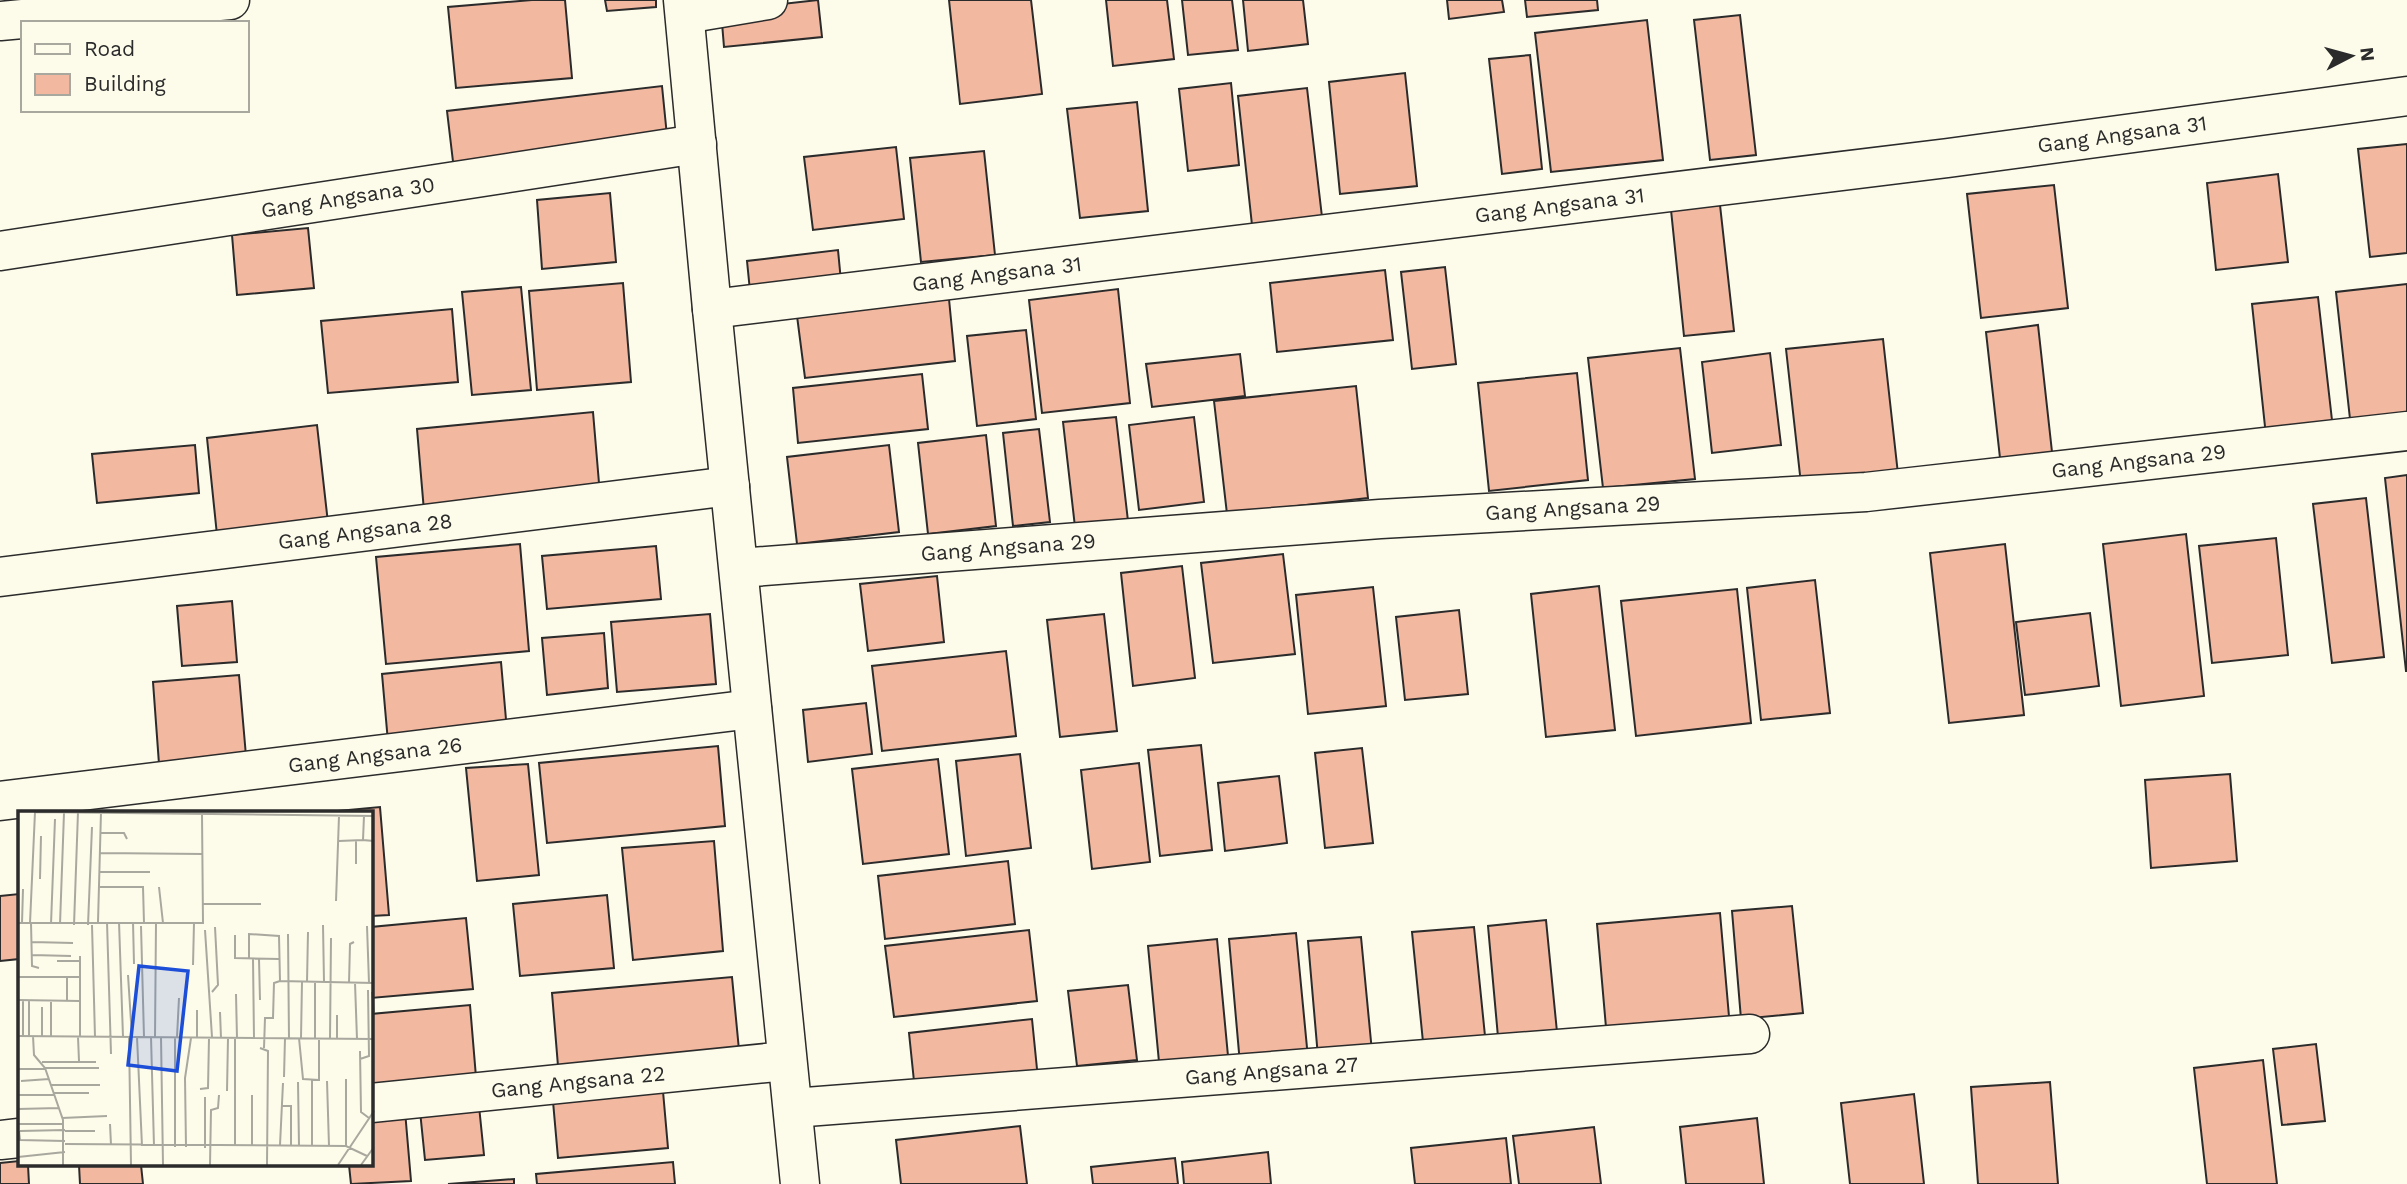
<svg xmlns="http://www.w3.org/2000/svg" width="2407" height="1184" font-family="'Work Sans',sans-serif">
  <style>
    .building { fill: #f2b8a0; stroke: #2b2b2b; stroke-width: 2 }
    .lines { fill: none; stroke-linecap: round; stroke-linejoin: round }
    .minor-casing { stroke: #2b2b2b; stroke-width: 41 }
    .minor { stroke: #fdfbea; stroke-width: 38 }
    .labels { text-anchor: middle; stroke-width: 5; stroke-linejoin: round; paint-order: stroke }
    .street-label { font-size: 21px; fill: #2b2b2b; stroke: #fdfbea }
    .inset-road { fill: none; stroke: #a9a89e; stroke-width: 2 }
    .view { fill: #1d4ed8; fill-opacity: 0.15; stroke: #1d4ed8; stroke-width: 3.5 }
    .inset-edge { fill: none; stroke: #2b2b2b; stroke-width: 3.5 }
  </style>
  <rect width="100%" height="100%" fill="#fdfbea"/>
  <path class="building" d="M532,0H565L572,78L456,88L448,7Z
    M605,0H656V7L607,11Z
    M818,0L822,37L724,47L721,11Z
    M949,0H1031L1042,94L960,104Z
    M1106,0H1167L1174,59L1113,66Z
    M1182,0H1232L1238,50L1188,55Z
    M1243,0H1303L1308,44L1248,51Z
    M1447,0H1502L1504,12L1449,19Z
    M1525,0H1597L1598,10L1527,17Z
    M1740,15L1756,155L1710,160L1694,20Z
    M1647,20L1663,160L1551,172L1535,33Z
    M1530,55L1542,169L1502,174L1489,59Z
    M1405,73L1417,186L1340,194L1329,82Z
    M1231,83L1239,165L1188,171L1179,89Z
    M662,86L668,146L454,170L447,111Z
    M1307,88L1322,217L1252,225L1238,96Z
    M1137,102L1148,211L1080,218L1067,109Z
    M2407,144V253L2370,257L2358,149Z
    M896,147L904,219L813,230L804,157Z
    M984,151L995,255L921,262L910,158Z
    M2278,174L2288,262L2216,270L2207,183Z
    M2054,185L2068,308L1981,318L1967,194Z
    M610,193L616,262L542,269L537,200Z
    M1720,205L1734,331L1684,336L1671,210Z
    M308,228L314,288L237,295L232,235Z
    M838,250L842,292L751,301L747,261Z
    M1445,267L1456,364L1412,369L1401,272Z
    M1385,270L1393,340L1277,352L1270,283Z
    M623,283L631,382L537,390L529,291Z
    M2407,284V413L2350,419L2336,292Z
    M521,287L531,390L472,395L462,292Z
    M1118,289L1130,403L1042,413L1029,300Z
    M2318,297L2333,429L2266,436L2252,304Z
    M949,299L955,361L805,378L797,316Z
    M452,309L458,382L328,393L321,321Z
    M2038,325L2053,461L2001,467L1986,332Z
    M1026,330L1036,419L977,426L967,336Z
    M1883,339L1898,474L1801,484L1786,349Z
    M1680,348L1695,479L1603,488L1588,358Z
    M1770,353L1781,445L1712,453L1702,362Z
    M1240,354L1245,396L1152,407L1146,364Z
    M1577,373L1588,480L1489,491L1478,383Z
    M922,374L928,429L798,443L793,388Z
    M1356,386L1368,498L1227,514L1214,401Z
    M593,412L600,495L424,511L417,429Z
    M1116,417L1128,521L1075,527L1063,422Z
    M1194,417L1204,502L1139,510L1129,425Z
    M317,425L328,523L217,535L207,438Z
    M1039,429L1050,522L1013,526L1003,433Z
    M986,435L996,526L928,534L918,443Z
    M195,445L199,493L97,503L92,454Z
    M889,445L899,532L797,544L787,457Z
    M2407,475V671H2406L2385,478Z
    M2366,498L2384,657L2332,663L2313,504Z
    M2186,534L2204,696L2121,706L2103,544Z
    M2276,538L2288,655L2212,663L2199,546Z
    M520,544L529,651L386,664L376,557Z
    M2005,544L2024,715L1949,723L1930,553Z
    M656,546L661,599L547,609L542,556Z
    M1283,554L1295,654L1213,663L1201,563Z
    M1182,566L1195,678L1133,686L1121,573Z
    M937,576L944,642L868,651L860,584Z
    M1815,580L1830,713L1761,720L1747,588Z
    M1599,586L1615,730L1546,737L1531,594Z
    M1373,587L1386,706L1308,714L1296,595Z
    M1737,589L1751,723L1636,736L1621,601Z
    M232,601L237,662L182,666L177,606Z
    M1459,610L1468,694L1405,700L1396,617Z
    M2090,613L2099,686L2025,695L2016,622Z
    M710,614L716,684L617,692L611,622Z
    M1104,614L1117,731L1060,737L1047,620Z
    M604,633L608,688L547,695L542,638Z
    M1006,651L1016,736L882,751L872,666Z
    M501,662L507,731L388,742L382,674Z
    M239,675L246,756L159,764L153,682Z
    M866,703L872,754L808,762L803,710Z
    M1201,745L1212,850L1160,856L1148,750Z
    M718,746L725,826L547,843L539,763Z
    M1362,748L1373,843L1325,848L1315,753Z
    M1020,754L1031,848L966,856L956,761Z
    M938,759L949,854L863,864L852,769Z
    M1139,763L1150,862L1092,869L1081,770Z
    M528,764L539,875L477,881L466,768Z
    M2230,774L2237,861L2151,868L2145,780Z
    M1279,776L1287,843L1225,851L1218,783Z
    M380,807L389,915L371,916V813H316Z
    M714,841L723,951L633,960L622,848Z
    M1008,861L1015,924L885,939L878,876Z
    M19,894V959L0,961V896Z
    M607,895L614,968L520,976L513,904Z
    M1792,906L1803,1013L1741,1019L1732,911Z
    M1720,913L1730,1028L1607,1039L1597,924Z
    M466,918L473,989L371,998V927Z
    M1546,920L1557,1032L1498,1037L1488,926Z
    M1474,927L1485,1036L1423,1042L1412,932Z
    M1029,930L1037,1001L894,1017L885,946Z
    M1296,933L1308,1058L1240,1064L1229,939Z
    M1361,937L1372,1052L1318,1057L1308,941Z
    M1217,939L1228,1056L1159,1062L1148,946Z
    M732,977L739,1050L558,1066L552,993Z
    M1128,985L1137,1060L1077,1066L1068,991Z
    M470,1005L476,1077L371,1086V1014Z
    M1032,1019L1038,1079L915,1091L909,1033Z
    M2316,1044L2325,1121L2282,1125L2273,1049Z
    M2263,1060L2277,1184H2207L2194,1068Z
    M662,1080L668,1148L558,1158L552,1090Z
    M2050,1082L2058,1184H1978L1971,1087Z
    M1914,1094L1924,1184H1850L1841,1103Z
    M479,1106L484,1155L425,1160L420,1111Z
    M405,1111L411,1181L351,1184L349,1165H371V1114Z
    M1757,1118L1764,1184H1686L1680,1127Z
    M1020,1126L1027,1184H901L896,1140Z
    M1594,1127L1601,1184H1519L1513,1136Z
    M1506,1138L1511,1184H1415L1411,1148Z
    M1268,1152L1271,1184H1184L1182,1162Z
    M1175,1158L1178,1184H1093L1091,1167Z
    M19,1161V1165H28L29,1184H0V1163Z
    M673,1162L675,1184H537L536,1174Z
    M79,1165H141L143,1184H80Z
    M514,1179V1184H448Z"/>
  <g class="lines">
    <defs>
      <g id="minor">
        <path d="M683,0L712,309L800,1184"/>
        <path d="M685,14L768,0"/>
        <path d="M0,21L230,0"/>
        <path id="s1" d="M0,251L697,144"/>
        <path id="s2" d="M712,309L1948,158L2407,96"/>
        <path id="s3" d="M739,568L1380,519L1866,492L2407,431"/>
        <path id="s4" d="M0,577L730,486"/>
        <path id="s5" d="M0,801L752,709"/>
        <path id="s6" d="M371,1103L786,1061"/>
        <path id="s7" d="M793,1108L1750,1034"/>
        <path d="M0,1140L19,1138"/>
      </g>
    </defs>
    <use href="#minor" class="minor-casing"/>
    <use href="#minor" class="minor"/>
  </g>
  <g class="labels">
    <g class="street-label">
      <text dy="7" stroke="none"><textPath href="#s2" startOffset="1421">Gang Angsana 31</textPath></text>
      <text dy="7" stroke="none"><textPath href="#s1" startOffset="352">Gang Angsana 30</textPath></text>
      <text dy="7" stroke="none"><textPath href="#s2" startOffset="854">Gang Angsana 31</textPath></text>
      <text dy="7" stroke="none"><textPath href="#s2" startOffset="287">Gang Angsana 31</textPath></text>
      <text dy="7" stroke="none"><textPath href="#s3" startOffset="1404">Gang Angsana 29</textPath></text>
      <text dy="7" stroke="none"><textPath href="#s3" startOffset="836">Gang Angsana 29</textPath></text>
      <text dy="7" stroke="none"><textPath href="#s4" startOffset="368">Gang Angsana 28</textPath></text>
      <text dy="7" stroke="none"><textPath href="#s3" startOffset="270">Gang Angsana 29</textPath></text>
      <text dy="7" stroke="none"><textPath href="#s5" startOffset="378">Gang Angsana 26</textPath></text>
      <text dy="7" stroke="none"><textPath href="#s7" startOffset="480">Gang Angsana 27</textPath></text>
      <text dy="7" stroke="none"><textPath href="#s6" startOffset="208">Gang Angsana 22</textPath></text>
    </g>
  </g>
  <g transform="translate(18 811)">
    <rect width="355" height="355" fill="#fdfbea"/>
    <path class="inset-road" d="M17,1L356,5M346,5L345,29L356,30M83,22H106L109,28M321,30L345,29M82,42L185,43M338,53V30M81,61H132M22,68L23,25M81,76H125L126,112M141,76L145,112M318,90L321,5M185,93H243M80,111L83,1M89,111L93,243M101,111L105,226M115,111L116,153M0,112H185L184,3M4,112L5,78M12,112L17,1M13,112L14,155L21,157M33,113L37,8M42,113L46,2M56,114L60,1M70,114L74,16M74,114L77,226M305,114L306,171M123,115L126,226M349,115L351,172M187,119L194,226M270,123L271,227M217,124V147L261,148M14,131L55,132M14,144L53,145M62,145V226M231,148V123L261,125L262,170L256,172L255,207H247L246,237M235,148L236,227M241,148L242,189M39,150H62M175,154L176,112M110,164L114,226M0,166H63M262,170L356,172M289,171L290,121M297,171V228M331,172L332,133L336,131M337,172L339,228M194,181L200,174L197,116M354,181L356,202M218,183L219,227M0,189L62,190M5,189V225M33,189V225M49,189V166M24,196V225M202,201L203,227M0,225L356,228M11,225V189M15,225L16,244L27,257L45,309V354M60,226L61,250M111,226L113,354M119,226L124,335M133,226L136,335M137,226L138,112M143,226L145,354M159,226L161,187M179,226V199M217,227V334M281,227L285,268L301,269V228M283,227L284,171M312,228L313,127M319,228V204M242,237L250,240L249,354M342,240L343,301L351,307M342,248L351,245L350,179M24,251H78M27,257H81M0,258H28M266,266L267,227M328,268V335M294,269V335M3,270L31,268M309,270L311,335M280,271L281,335M33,274H82M182,278L190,277L191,227M209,280L210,227M36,282H71M0,284H36M187,286V337M263,295H273V335M0,298L41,297M44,307L89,305M0,313H46M92,313L93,334M1,320L2,329L47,330M2,320L47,319M47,320H77M47,333L328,335L349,345M234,334V284M262,334L265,272M157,336V227M168,336L167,267L173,227M0,346L47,341M192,354L193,299L200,297L201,284M320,354L356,300M343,354L356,336"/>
    <path class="view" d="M121,155L170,160L159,260L110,254Z"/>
    <rect width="355" height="355" class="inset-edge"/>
  </g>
  <rect x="21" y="21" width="228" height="91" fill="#fdfbea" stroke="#a9a89e" stroke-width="2"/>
  <rect x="35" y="44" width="35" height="10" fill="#fdfbea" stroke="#a9a89e" stroke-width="2"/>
  <text x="84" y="56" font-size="21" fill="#2b2b2b">Road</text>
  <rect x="35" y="74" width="35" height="21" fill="#f2b8a0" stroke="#a9a89e" stroke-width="2"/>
  <text x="84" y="91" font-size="21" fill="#2b2b2b">Building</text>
  <g transform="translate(2351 56) rotate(84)" stroke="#fdfbea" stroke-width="5" paint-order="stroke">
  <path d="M0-5L12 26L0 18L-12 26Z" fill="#2b2b2b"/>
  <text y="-10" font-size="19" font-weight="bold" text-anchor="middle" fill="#2b2b2b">N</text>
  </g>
</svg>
